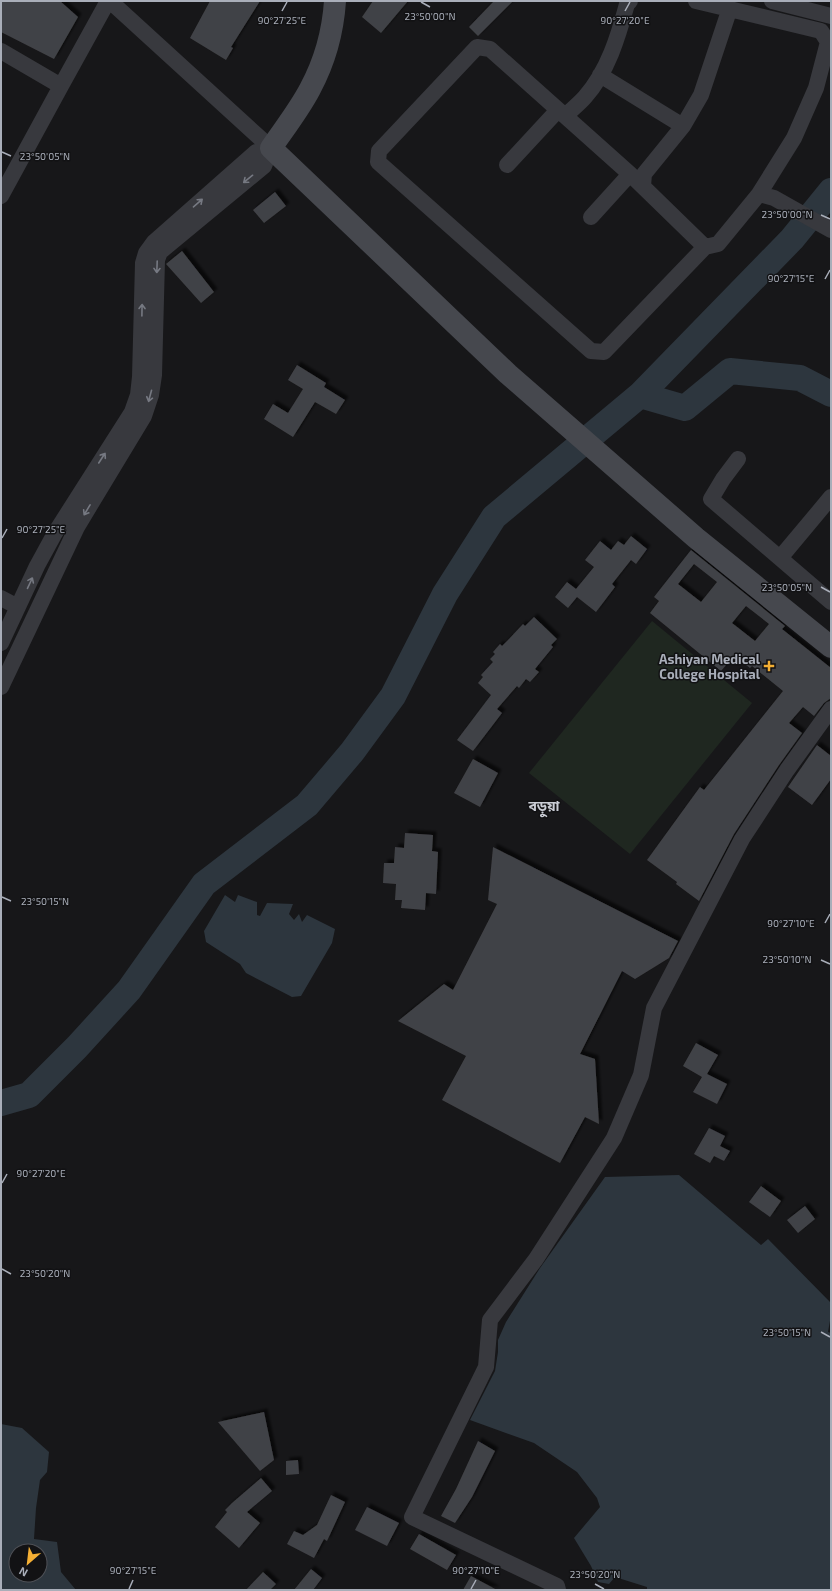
<svg xmlns="http://www.w3.org/2000/svg" width="832" height="1591" font-family="'Exo 2','Noto Sans Bengali',sans-serif">
  <style>
    .green { fill: #1f2720 }
    .water { fill: #2d363e; fill-rule: evenodd }
    .lines { fill: none; stroke-linecap: round; stroke-linejoin: round }
    .river { stroke: #2d363e; stroke-width: 26 }
    .building { fill: #414246; fill-rule: evenodd; filter: url(#shadow) }
    .street { stroke: #38393e; stroke-width: 16 }
    .secondary { stroke: #46484e; stroke-width: 22 }
    .oneway { stroke: #767982 }
    .ticks { fill: none; stroke: #a9aeb9; stroke-width: 1.5 }
    .poi-dot { fill: #f4af34; stroke: #121214; stroke-width: 1.5 }
    .labels { text-anchor: middle; stroke-width: 3; stroke-linejoin: round; paint-order: stroke }
    .poi-label { font-size: 13px; font-weight: bold; fill: #a9aeb9; stroke: #121214; text-anchor: end }
    .neighbourhood-label { font-size: 14px; font-weight: bold; fill: #cacdd5; stroke: #121214 }
    .ticks-label { font-size: 10px; text-anchor: middle; fill: #a9aeb9; stroke: #121214; stroke-width: 3; stroke-linejoin: round; paint-order: stroke }
  </style>
  <defs>
    <filter id="shadow"><feDropShadow dx="3.5" dy="-3.5" stdDeviation="1" flood-color="#0009"/></filter>
  </defs>
  <rect width="100%" height="100%" fill="#171719"/>
  <path class="green" d="M652,621L752,703L630,854L529,773Z"/>
  <path class="water" d="M225,895L235,902L238,895L257,902V915L260,916L267,903L293,904L289,914L294,920L299,914L302,922L307,915L335,929L332,943L301,996L292,997L246,973L240,964L206,942L204,931Z
    M679,1175L761,1245L768,1239L831,1303V1315L828,1332L831,1333V1590H647V1587L615,1577L609,1584L598,1582L591,1566L574,1538L600,1507L597,1498L577,1472L534,1443L470,1420L495,1371L498,1352V1340L506,1322L540,1268L605,1177Z
    M1,1424L22,1428L49,1452L47,1472L40,1480L36,1508L34,1539L57,1542L61,1572L76,1590H1ZM16,1551H40V1575H16Z"/>
  <g class="lines">
    <path class="river" d="M640,395L685,408L730,371L800,378L831,394
      M1,1103L29,1095L77,1047L129,990L204,884L307,805L352,752L393,696L445,594L494,517L640,395L792,239L831,191"/>
  </g>
  <path class="building" d="M1,1H60L78,17L54,59L1,32Z
    M210,1H260L231,47L233,48L226,60L190,38Z
    M373,1H408L381,33L362,17Z
    M494,1H513L478,36L469,27Z
    M275,192L286,206L264,223L253,210Z
    M182,251L214,292L201,303L166,264Z
    M297,365L326,383L324,387L345,400L336,414L315,402L293,437L264,419L273,404L288,413L303,389L288,380Z
    M631,536L647,549L636,564L631,560L612,584L615,587L596,612L577,597L568,608L555,597L567,582L576,589L594,567L585,560L600,541L611,550L618,541L624,545Z
    M691,550L785,626L782,629L831,668V698L824,703L814,716L803,707L789,723L802,733L779,765L734,834L699,901L676,884L677,882L647,860L700,787L704,790L783,691L752,666L750,668L734,656L721,671L650,613L659,601L654,597ZM694,564L717,582L701,602L678,584ZM746,606L769,624L755,641L732,623Z
    M534,617L557,639L551,645L553,647L535,669L539,672L530,682L526,679L519,688L517,686L497,709L502,713L473,751L457,740L491,695L478,683L483,677L481,675L493,662L490,659L495,654L493,652L500,644L502,646L509,639L523,624L525,626Z
    M817,745L831,756V779L812,805L788,787Z
    M473,759L498,773L480,807L454,793Z
    M405,833L433,835L432,851L438,852L436,894L426,893L425,910L401,908L402,900H395L396,884L383,883L384,863H394L395,847L404,848Z
    M493,847L678,941L669,958L635,979L622,971L580,1054L595,1059L599,1124L585,1117L560,1163L442,1100L466,1056L398,1021L444,984L453,990L497,904L488,900Z
    M696,1043L718,1055L707,1074L727,1084L717,1104L693,1092L702,1077L683,1066Z
    M709,1128L725,1136L720,1146L730,1151L724,1161L714,1156L710,1163L694,1154Z
    M761,1186L781,1201L770,1217L749,1202Z
    M805,1206L815,1219L798,1233L787,1220Z
    M264,1412L274,1460L260,1471L218,1422Z
    M478,1441L495,1451L472,1497L455,1523L441,1516L456,1489Z
    M298,1460L299,1474L286,1475V1461Z
    M261,1478L272,1491L247,1512L260,1523L239,1548L215,1527L227,1512L225,1510L232,1503Z
    M331,1495L345,1502L327,1541L324,1539L314,1558L287,1544L294,1531L303,1535L317,1525Z
    M367,1507L399,1523L387,1546L355,1530Z
    M419,1534L456,1555L447,1570L410,1549Z
    M311,1569L322,1578L313,1590H294Z
    M263,1572L276,1584L270,1590H246Z
    M471,1576L497,1590H463Z"/>
  <g class="lines">
    <path class="street" d="M110,1L271,148
      M696,1L821,31L828,42L816,88L794,138L759,194L718,244L705,247L604,352L591,351L378,162L379,151L477,47L490,49L630,174L705,247
      M772,1L831,16
      M1,51L61,86L1,196
      M600,75L683,126
      M61,86L108,1
      M565,116C571,110 579,104 585,97C608,71 618,37 627,4L630,1
      M507,165L558,110
      M643,186L644,174L683,126L701,95L730,8
      M759,194L774,198L831,230
      M591,217L630,174
      M738,459L723,479L711,499L831,602
      M780,558L831,497
      M1,598L18,607
      M1,643L37,566L55,533L132,412L138,395L140,377L143,263L146,253L154,242L256,152L271,148
      M1,687L77,527L144,416L151,395L154,375L157,260L160,252L264,166L271,148
      M558,1590L557,1586L412,1517L486,1367L490,1320L536,1259L614,1138L641,1075L654,1008L742,839L787,770L831,709"/>
    <path class="secondary" d="M335,1C333,31 324,63 310,89C299,110 284,129 271,148L508,374L696,538L831,647"/>
  </g>
  <defs><path id="oneway-shaft" d="M-6 0H5M1.5-3L5.5 0L1.5 3" fill="none" stroke-width="1.6" stroke-linecap="round" stroke-linejoin="round"/></defs>
  <g class="oneway">
    <use href="#oneway-shaft" transform="translate(248 179) rotate(141)"/>
    <use href="#oneway-shaft" transform="translate(198 203) rotate(-41)"/>
    <use href="#oneway-shaft" transform="translate(157 267) rotate(92)"/>
    <use href="#oneway-shaft" transform="translate(142 310) rotate(-89)"/>
    <use href="#oneway-shaft" transform="translate(150 396) rotate(105)"/>
    <use href="#oneway-shaft" transform="translate(102 458) rotate(-57)"/>
    <use href="#oneway-shaft" transform="translate(87 510) rotate(121)"/>
    <use href="#oneway-shaft" transform="translate(30 583) rotate(-65)"/>
  </g>
  <path class="ticks" d="M421,2L430,7M282,11L287,2M625,11L630,2M2,152L11,156M821,215L830,219M825,279L830,270M2,538L7,529M821,587L830,592M2,897L11,901M825,923L830,914M821,960L830,964M2,1183L7,1174M2,1269L11,1274M821,1332L830,1337M595,1584L604,1589M129,1589L133,1580M471,1589L476,1580"/>
  <path class="poi-dot" d="M767 660h4v4h4v4h-4v4h-4v-4h-4v-4h4z"/>
  <g class="labels">
    <g class="poi-label">
      <text x="760" y="664">Ashiyan Medical<tspan x="760" dy="15">College Hospital</tspan></text>
    </g>
    <g class="neighbourhood-label">
      <text x="544" y="811">বড়ুয়া</text>
    </g>
  </g>
  <g class="ticks-label">
    <text x="430" y="20">23°50'00"N</text>
    <text x="282" y="24">90°27'25"E</text>
    <text x="625" y="24">90°27'20"E</text>
    <text x="45" y="160">23°50'05"N</text>
    <text x="787" y="218">23°50'00"N</text>
    <text x="791" y="282">90°27'15"E</text>
    <text x="41" y="533">90°27'25"E</text>
    <text x="787" y="591">23°50'05"N</text>
    <text x="45" y="905">23°50'15"N</text>
    <text x="791" y="927">90°27'10"E</text>
    <text x="787" y="963">23°50'10"N</text>
    <text x="41" y="1177">90°27'20"E</text>
    <text x="45" y="1277">23°50'20"N</text>
    <text x="787" y="1336">23°50'15"N</text>
    <text x="133" y="1574">90°27'15"E</text>
    <text x="476" y="1574">90°27'10"E</text>
    <text x="595" y="1578">23°50'20"N</text>
  </g>
  <rect width="832" height="1591" fill="none" stroke="#a9aeb9" stroke-width="4"/>
  <g transform="translate(28 1563) rotate(208)"><circle r="19" fill="#121214" stroke="#4e5056"/>
  <path d="M0-3L7 15L0 10L-7 15Z" fill="#f4af34"/>
  <text y="-6" font-size="11" font-weight="bold" text-anchor="middle" fill="#a9aeb9">N</text>
  </g>
</svg>
